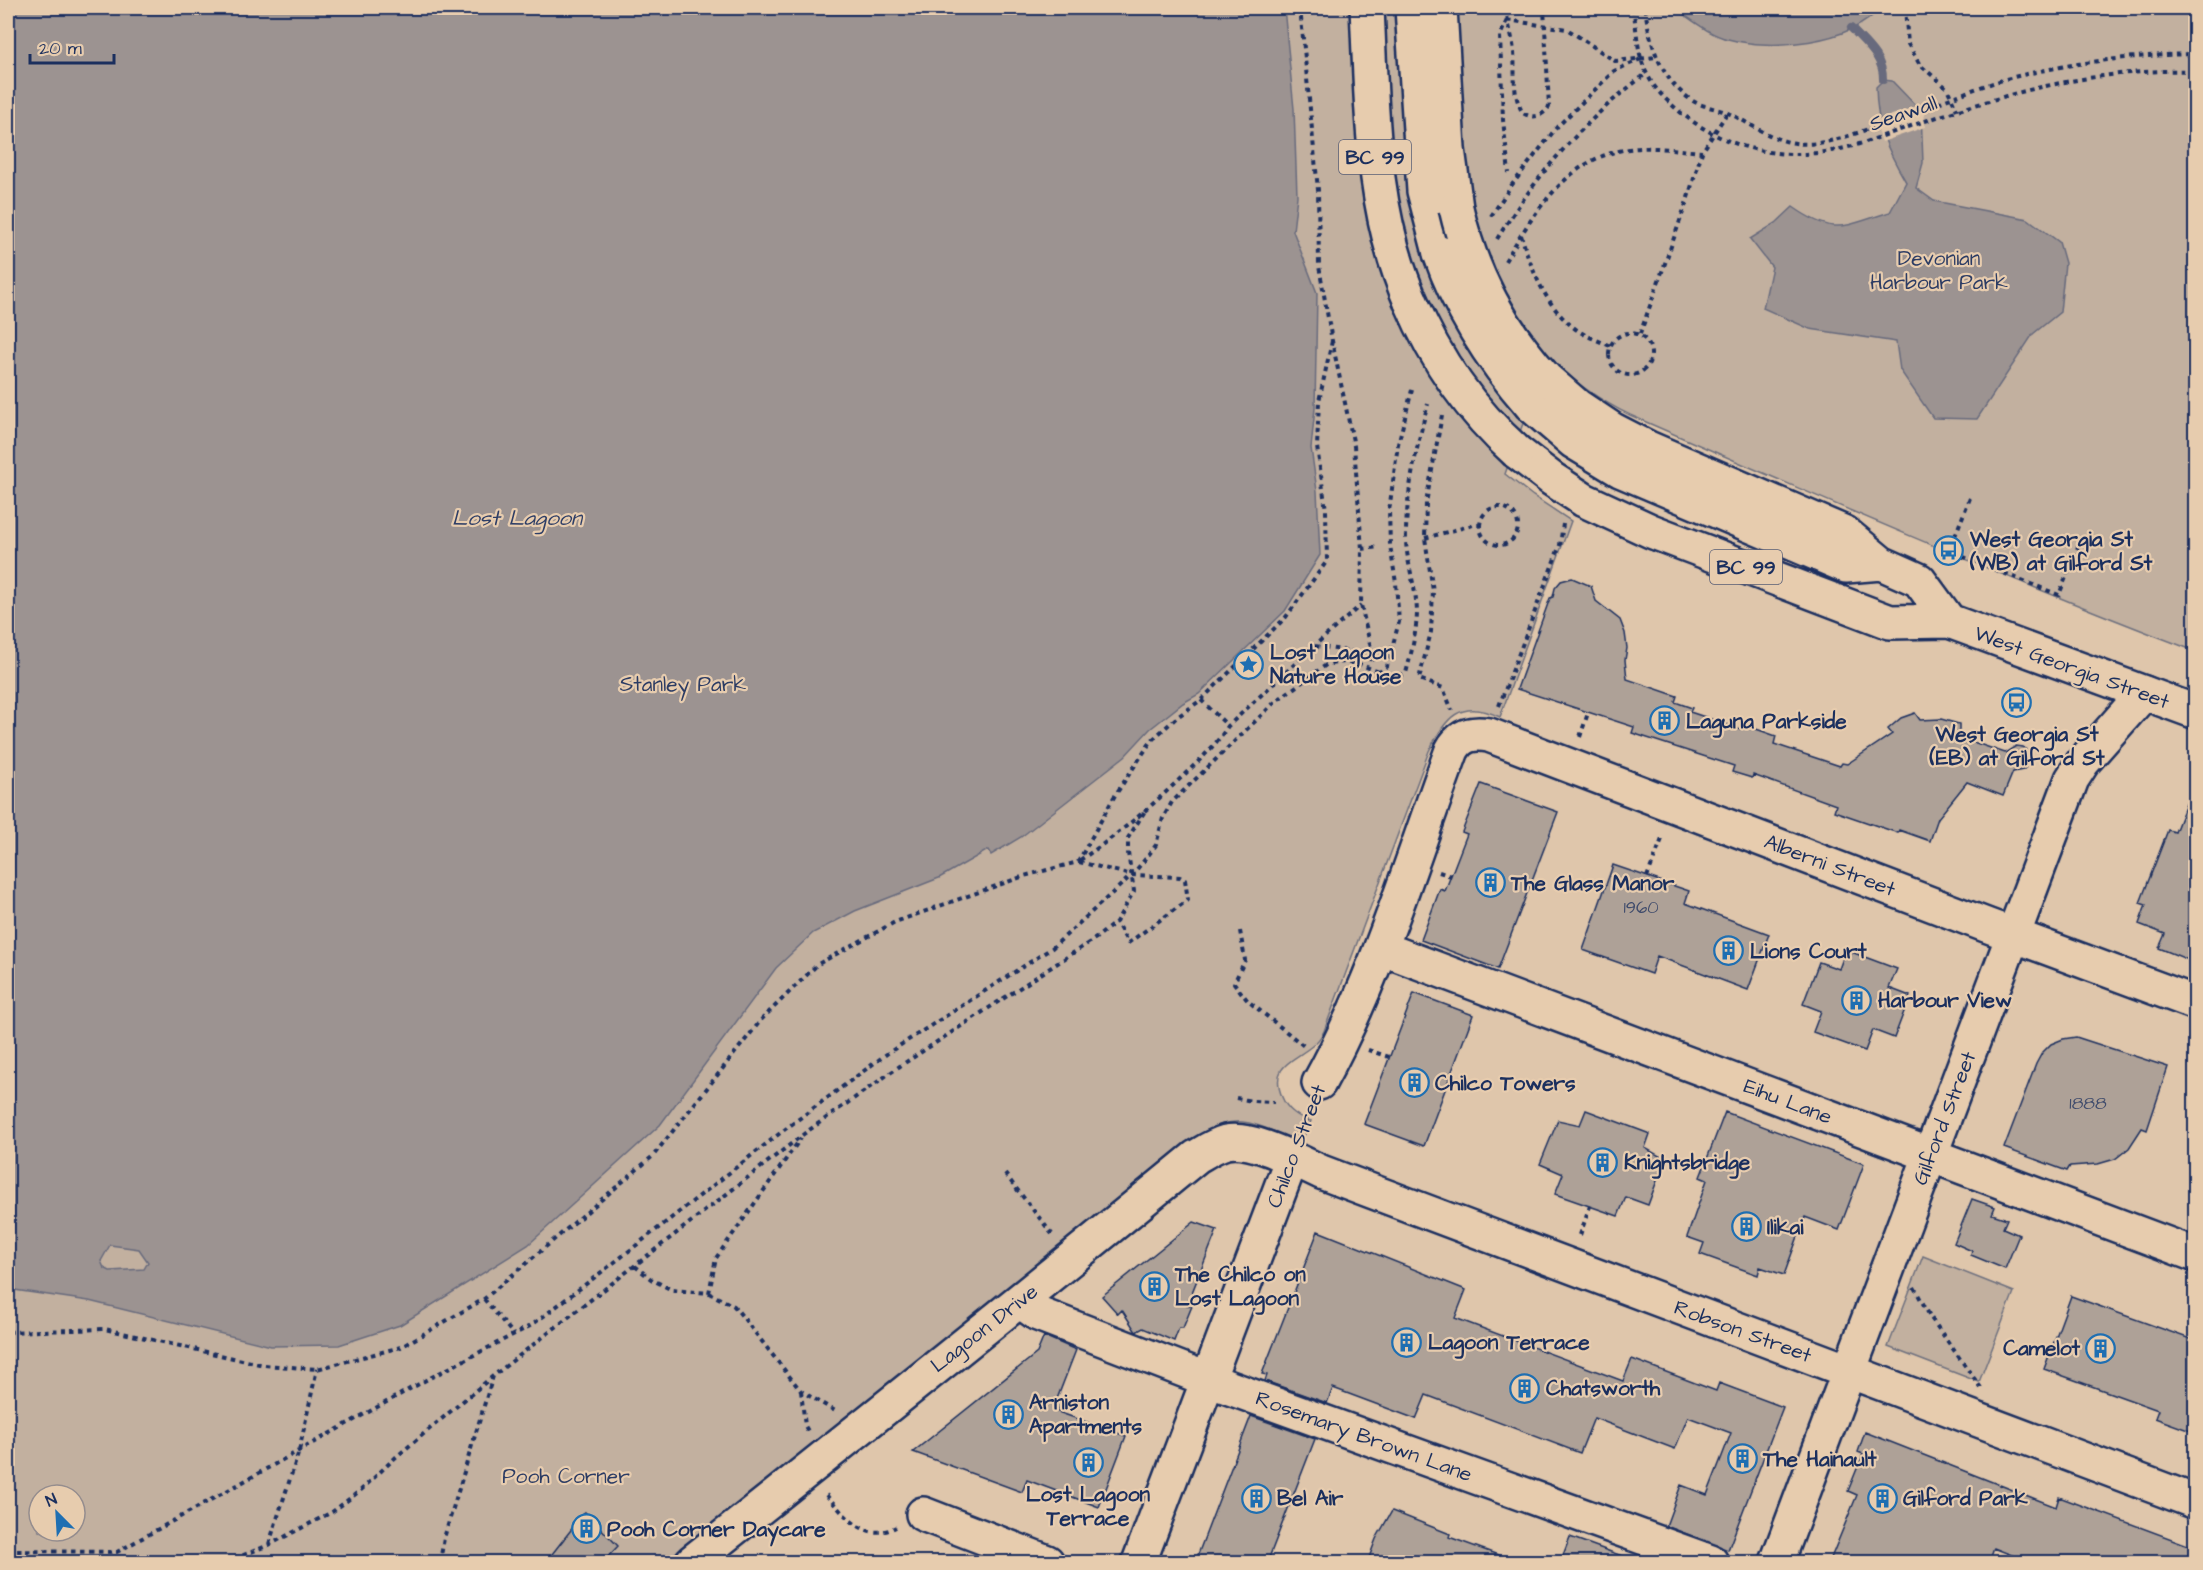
<svg xmlns="http://www.w3.org/2000/svg" width="2203" height="1570" font-family="'Architects Daughter',sans-serif">
  <style>
    .green { fill: #c2b09f; stroke: #6e707e; stroke-width: 1.5; fill-rule: evenodd }
    .water { fill: #9c9391; stroke: #686b7d; stroke-width: 1.5; fill-rule: evenodd }
    .pier { fill: #dfc6ab }
    .lines { fill: none; stroke-linecap: round; stroke-linejoin: round }
    .stream { stroke: #686b7d; stroke-width: 8 }
    .building { fill: #aea197; stroke: #1b2f5e; stroke-width: 1.5 }
    .minor-casing { stroke: #1b2f5e; stroke-width: 38 }
    .highway-casing { stroke: #1b2f5e; stroke-width: 38 }
    .path { stroke: #1b2f5e; stroke-width: 4; stroke-dasharray: 4.5 4.5; stroke-linecap: butt }
    .minor { stroke: #e7ccae; stroke-width: 33 }
    .highway { stroke: #e7ccae; stroke-width: 33 }
    .highway-bridge-casing { stroke: #1b2f5e; stroke-width: 38; stroke-linecap: butt }
    .highway-bridge { stroke: #e7ccae; stroke-width: 33 }
    .labels { text-anchor: middle; stroke-width: 4.5; stroke-linejoin: round; paint-order: stroke }
    .number-label { font-size: 18px; fill: #404c6c }
    .shield { fill: #e7ccae; stroke: #585e76; stroke-width: 1.5 }
    .shield-label { font-size: 20px; font-weight: bold; fill: #1b2f5e }
    .street-label { font-size: 21px; fill: #1b2f5e; stroke: #e7ccae }
    .park-label { font-size: 21px; fill: #2c3c64; stroke: #e7ccae }
    .poi-label { font-size: 21px; font-weight: bold; fill: #1b2f5e; stroke: #e7ccae; text-anchor: start }
    .water-label { font-size: 22px; font-style: italic; fill: #2e3e66; stroke: #e7ccae }
  </style>
  <rect width="100%" height="100%" fill="#dfc6ab"/>
  <filter id="ink" filterUnits="userSpaceOnUse"><feTurbulence type="fractalNoise" baseFrequency=".0167" numOctaves="2"/><feDisplacementMap in="SourceGraphic" scale="12" xChannelSelector="R" yChannelSelector="G"/><feConvolveMatrix kernelMatrix="1 2 1 2 8 2 1 2 1" color-interpolation-filters="sRGB"/></filter>
  <g filter="url(#ink)">
    <path class="green" d="M8,8H1670L1677,9L1726,39L1878,10L1880,8H2195V651C2004,578 1818,497 1630,415C1599,400 1572,381 1547,356L1505,474L1533,496L1571,521L1500,717C1460,698 1445,718 1429,751L1324,1031C1321,1037 1317,1042 1312,1046C1294,1061 1269,1065 1282,1097C1287,1110 1299,1118 1311,1121L1301,1142C1264,1130 1243,1109 1205,1132L664,1562H8ZM39,1495H75V1531H39Z
      M1923,1256L2014,1292L1979,1382L1888,1347Z"/>
    <path class="water" d="M8,8H1284L1294,109L1297,196L1293,231L1317,293L1315,408L1311,448L1317,491L1320,555L1285,611L1199,694L1183,703L1150,729L1125,756L1021,837L991,855L988,850L939,878L855,911L813,933L776,968L660,1125L528,1245L400,1325L339,1345L271,1346L89,1301L8,1289ZM110,1245L139,1249L148,1262L144,1269L110,1271L104,1268L101,1261Z
      M1670,8H1880C1850,44 1771,51 1728,39C1710,35 1692,20 1677,10Z
      M1883,80L1892,81L1921,111L1923,163L1916,188L1934,201L2028,219L2059,242L2065,263L2060,312L2033,334L1977,419L1933,418L1900,370L1896,342L1810,329L1763,308L1772,267L1750,239L1776,223L1793,207C1836,237 1843,226 1890,212L1906,182C1886,148 1877,127 1876,87Z"/>
    <path class="pier" d="M1920,105L1924,110L1925,127L1882,142L1875,121Z"/>
    <g class="lines">
      <path class="stream" d="M1851,28C1866,44 1884,58 1883,80"/>
    </g>
    <path class="building" d="M1572,578L1591,586L1596,601L1620,620L1625,633L1627,648L1625,660L1627,679L1677,696L1675,702L1692,708L1690,712L1741,729L1742,724L1776,736L1774,744L1840,766L1842,763L1847,764L1892,734L1888,729L1901,718L1915,713L1920,720L1941,719L1959,724V733L1971,737L1970,741L2005,753L2016,746L2023,747L2029,753L2028,765L2023,770L2013,772L2003,796L1967,782L1938,818L1930,841L1899,830L1898,833L1834,811L1836,805L1753,775L1752,778L1732,772L1734,766L1632,733L1634,727L1517,689L1550,598L1553,597L1555,588L1561,581Z
      M1481,784L1558,812L1498,969L1421,940L1440,889L1445,891L1467,834L1462,832Z
      M2194,784L2196,785V963L2159,948L2165,934L2139,924L2146,905L2140,903L2168,830L2175,832Z
      M1613,865L1689,891L1685,903L1769,934L1748,990L1657,956L1651,974L1583,950Z
      M1846,950L1897,969L1889,988L1910,996L1894,1038L1873,1030L1865,1051L1813,1032L1821,1011L1803,1004L1819,962L1839,969Z
      M1414,993L1473,1015L1424,1146L1364,1124Z
      M2076,1037L2168,1067L2147,1130L2142,1128L2129,1148L2115,1159L2098,1164L2070,1166L2067,1171L2004,1148L2036,1064L2042,1053L2051,1044L2063,1039Z
      M1586,1110L1650,1134L1645,1148L1665,1159L1648,1205L1626,1197L1618,1216L1555,1194L1563,1174L1540,1164L1558,1120L1580,1125Z
      M1725,1112L1864,1164L1839,1230L1805,1217L1784,1275L1760,1267L1758,1275L1700,1254L1704,1243L1687,1237L1707,1180L1700,1177Z
      M1972,1199L1995,1207L1992,1214L2007,1219L2003,1228L2019,1235L2005,1269L1971,1255L1972,1251L1954,1243Z
      M1194,1222L1217,1230L1187,1305L1192,1306L1183,1328H1179L1174,1341L1143,1328L1136,1332L1122,1310L1118,1314L1102,1296Z
      M1318,1231L1466,1290L1455,1318L1623,1381L1632,1359L1716,1391L1719,1383L1783,1407L1728,1550L1666,1526L1681,1485L1707,1495L1731,1433L1688,1417L1675,1449L1594,1418L1580,1453L1426,1395L1416,1419L1333,1388L1327,1403L1265,1381L1267,1375L1262,1374Z
      M2071,1296L2196,1341V1433L2155,1418L2158,1410L2044,1369Z
      M1044,1336L1076,1350L1057,1399L1062,1402L1058,1412L1126,1436L1099,1507L1027,1480L1022,1492L913,1452L1037,1353Z
      M1251,1416L1315,1439L1267,1563H1210L1197,1557Z
      M1865,1432L2056,1507L2059,1497L2196,1548V1563H2032L1994,1548L1989,1563H1829L1857,1495L1848,1491L1863,1454L1858,1452Z
      M1392,1511L1450,1534L1449,1537L1512,1560V1563H1367L1376,1539Z
      M585,1512L618,1546L602,1563H545Z
      M1570,1537L1633,1560L1632,1563H1560Z"/>
    <g class="lines">
      <defs>
        <path id="minor" d="M1381,948L2196,1255
          M1319,1083C1377,978 1411,861 1452,750C1460,735 1473,732 1489,735L1986,925L2196,1003
          M1020,1301L1038,1314L1230,1388L1711,1562
          M923,1514L1047,1562
          M692,1562C861,1428 1029,1294 1196,1157C1206,1151 1215,1145 1226,1142C1253,1137 1297,1161 1321,1172L2196,1502
          M1139,1562L1292,1158
          M1777,1562L2072,779L2083,762L2144,693"/>
        <path id="highway" d="M1367,8C1372,107 1370,209 1411,302
          M1412,8L1424,191L1440,253
          M1440,8L1448,149L1456,208
          M1546,379L1577,406L1613,430L1648,448L1845,533L1881,563
          M1531,405L1574,442L1620,470L1846,566L1881,563L1919,580L1949,621
          M1517,452L1552,479L1584,500L1651,531L1890,622L1949,621L2196,712"/>
      </defs>
      <use href="#minor" class="minor-casing"/>
      <use href="#highway" class="highway-casing"/>
      <path class="path" d="M1300,8L1318,190L1319,266L1332,341L1354,446L1362,549L1361,605L1374,661
        M1506,8C1507,20 1511,32 1513,44C1517,68 1510,92 1523,113C1533,119 1542,117 1549,107L1544,8
        M1633,8C1637,29 1637,55 1647,74C1655,90 1666,100 1679,111C1720,145 1771,160 1824,152C1854,148 1882,136 1911,126C1942,115 1974,105 2006,96C2067,79 2132,69 2196,71
        M1645,8C1650,44 1660,80 1693,101C1703,107 1717,108 1728,113C1748,122 1767,137 1789,142C1820,149 1854,134 1882,124C1923,110 1964,91 2006,79C2068,63 2132,55 2196,54
        M1905,8L1908,44L1920,65L1947,88L1957,110
        M1507,20L1567,29L1615,61L1657,57
        M1507,20L1500,36L1503,120L1509,173
        M1491,216L1511,186L1557,127L1614,71L1641,59
        M1521,235C1531,268 1545,305 1573,327C1584,336 1598,340 1610,346
        M1497,239C1537,174 1585,119 1646,74
        M1505,261C1533,215 1565,161 1623,150C1649,145 1676,150 1702,152L1727,113
        M1609 354a21 21 0 1 1 42 0a21 21 0 1 1-42 0Z
        M1640,334L1687,201L1702,152
        M1442,415L1426,503L1425,538L1433,591L1431,632L1419,679L1443,688L1452,710
        M1970,498L1949,551L2059,595L2079,544
        M1480 526a19 19 0 1 1 38 0a19 19 0 1 1-38 0Z
        M1425,538L1473,525H1480
        M1362,549L1379,547
        M1315,646L1355,652L1374,661
        M1378,673L1387,666L1399,622L1396,583L1390,545L1389,511L1398,444L1412,390
        M1201,700L1228,726
        M1499,706L1560,545L1563,524
        M1580,737L1588,713
        M1080,860C1118,835 1152,806 1185,774C1201,759 1216,745 1228,726L1314,646L1361,605
        M1079,862L1132,875L1180,877L1185,880L1188,900L1128,943L1116,922
        M1439,872L1451,876
        M1647,877L1662,839
        M1240,931L1245,960L1234,983L1248,1001L1304,1046
        M1368,1050L1389,1057
        M1236,1098L1252,1101L1274,1102
        M1302,1130L1308,1112
        M1005,1174L1052,1234
        M1580,1235L1590,1206
        M635,1266L651,1279L672,1290L709,1293L734,1306L801,1391L835,1411
        M1914,1287L1931,1318L1981,1388
        M709,1293L716,1258L801,1138
        M484,1299L514,1335
        M8,1332L105,1329L264,1365L317,1369L401,1347L484,1299L653,1156L762,1019L818,964L895,922L1024,876L1078,862L1114,797L1152,740L1176,718L1201,700L1286,617L1327,561L1326,510L1317,447L1319,401L1332,341
        M801,1391L805,1426L808,1431
        M826,1495C846,1516 864,1543 896,1527
        M269,1544L299,1451L317,1369
        M8,1551L117,1552L426,1380L532,1325L620,1258L788,1127L888,1053L1052,948L1132,875L1147,857L1156,845L1163,818L1172,802L1276,701L1326,665L1341,662L1359,664L1394,678L1406,673C1411,655 1416,634 1417,614C1417,590 1407,565 1406,541C1405,499 1417,444 1428,404
        M65,1562H83
        M226,1562L269,1545L332,1512L361,1490L396,1457L493,1376L805,1133L900,1066L1096,938L1116,922L1134,891L1128,853V838L1145,811
        M440,1562L444,1538L493,1376"/>
      <use href="#minor" class="minor"/>
      <use href="#highway" class="highway"/>
      <defs>
        <path id="highway-bridge" d="M1456,208C1471,273 1501,330 1546,379
          M1440,253C1460,311 1491,359 1531,405
          M1411,302C1435,359 1471,411 1517,452"/>
      </defs>
      <use href="#highway-bridge" class="highway-bridge-casing"/>
      <use href="#highway-bridge" class="highway-bridge"/>
    </g>
  </g>
  <defs>
    <symbol id="bus-ring" viewBox="-11 -11 22 22"><circle r="9.5" fill="#e7ccae" stroke="#1f6fb2" stroke-width="1.5"/><path d="M-5-6H5V4H4V6H2V4H-2V6H-4V4H-5ZM-3.5-4V0h7V-4ZM-3.5 1.2v1.5H-2V1.2ZM2 1.2v1.5H3.5V1.2Z" fill="#1f6fb2"/></symbol>
    <symbol id="sight-ring" viewBox="-11 -11 22 22"><circle r="9.5" fill="#e7ccae" stroke="#1f6fb2" stroke-width="1.5"/><path d="M0-6L1.8-2.2L6-1.7L2.9 1.2L3.7 5.4L0 3.3L-3.7 5.4L-2.9 1.2L-6-1.7L-1.8-2.2Z" fill="#1f6fb2"/></symbol>
    <symbol id="building-ring" viewBox="-11 -11 22 22"><circle r="9.5" fill="#e7ccae" stroke="#1f6fb2" stroke-width="1.5"/><path d="M-4-6H4V6H1V3H-1V6H-4ZM-2.5-4.3h1.7v1.8h-1.7ZM.8-4.3h1.7v1.8H.8ZM-2.5-1h1.7V.8h-1.7ZM.8-1h1.7V.8H.8Z" fill="#1f6fb2"/></symbol>
  </defs>
  <g fill-rule="evenodd">
    <use href="#bus-ring" x="1932" y="534" width="33" height="33"/>
    <use href="#sight-ring" x="1232" y="648" width="33" height="33"/>
    <use href="#bus-ring" x="2000" y="686" width="33" height="33"/>
    <use href="#building-ring" x="1648" y="704" width="33" height="33"/>
    <use href="#building-ring" x="1474" y="866" width="33" height="33"/>
    <use href="#building-ring" x="1712" y="934" width="33" height="33"/>
    <use href="#building-ring" x="1840" y="984" width="33" height="33"/>
    <use href="#building-ring" x="1398" y="1066" width="33" height="33"/>
    <use href="#building-ring" x="1586" y="1146" width="33" height="33"/>
    <use href="#building-ring" x="1730" y="1210" width="33" height="33"/>
    <use href="#building-ring" x="1138" y="1270" width="33" height="33"/>
    <use href="#building-ring" x="1390" y="1326" width="33" height="33"/>
    <use href="#building-ring" x="2084" y="1332" width="33" height="33"/>
    <use href="#building-ring" x="1508" y="1372" width="33" height="33"/>
    <use href="#building-ring" x="992" y="1398" width="33" height="33"/>
    <use href="#building-ring" x="1726" y="1442" width="33" height="33"/>
    <use href="#building-ring" x="1072" y="1446" width="33" height="33"/>
    <use href="#building-ring" x="1240" y="1482" width="33" height="33"/>
    <use href="#building-ring" x="1866" y="1482" width="33" height="33"/>
    <use href="#building-ring" x="570" y="1512" width="33" height="33"/>
  </g>
  <g class="labels">
    <g class="number-label">
      <text x="1641" y="913">1960</text>
      <text x="2088" y="1109">1888</text>
    </g>
    <g class="shield">
      <rect x="1339" y="140" width="72" height="34" rx="4.5"/>
      <rect x="1710" y="550" width="72" height="34" rx="4.5"/>
    </g>
    <g class="shield-label">
      <text x="1375" y="164">BC 99</text>
      <text x="1746" y="574">BC 99</text>
    </g>
    <g class="street-label">
      <text transform="translate(1903 113) rotate(-19)" y="7">Seawall</text>
      <text transform="translate(2072 667) rotate(20)" y="7">West Georgia Street</text>
      <text transform="translate(1830 865) rotate(21)" y="7">Alberni Street</text>
      <text transform="translate(1788 1101) rotate(21)" y="7">Eihu Lane</text>
      <text transform="translate(1944 1118) rotate(-69)" y="7">Gilford Street</text>
      <text transform="translate(1296 1146) rotate(-69)" y="7">Chilco Street</text>
      <text transform="translate(984 1328) rotate(-38)" y="7">Lagoon Drive</text>
      <text transform="translate(1743 1331) rotate(20)" y="7">Robson Street</text>
      <text transform="translate(1364 1436) rotate(20)" y="7">Rosemary Brown Lane</text>
    </g>
    <g class="park-label">
      <text x="1939" y="265">Devonian<tspan x="1939" dy="24">Harbour Park</tspan></text>
      <text x="683" y="691">Stanley Park</text>
      <text x="566" y="1483">Pooh Corner</text>
    </g>
    <g class="poi-label">
      <text x="1970" y="546">West Georgia St<tspan x="1970" dy="24">(WB) at Gilford St</tspan></text>
      <text x="1270" y="659">Lost Lagoon<tspan x="1270" dy="24">Nature House</tspan></text>
      <text x="1686" y="728">Laguna Parkside</text>
      <text x="2017" y="741" text-anchor="middle">West Georgia St<tspan x="2017" dy="24">(EB) at Gilford St</tspan></text>
      <text x="1511" y="890">The Glass Manor</text>
      <text x="1750" y="958">Lions Court</text>
      <text x="1878" y="1007">Harbour View</text>
      <text x="1435" y="1090">Chilco Towers</text>
      <text x="1624" y="1169">Knightsbridge</text>
      <text x="1767" y="1234">Ilikai</text>
      <text x="1175" y="1281">The Chilco on<tspan x="1175" dy="24">Lost Lagoon</tspan></text>
      <text x="1428" y="1349">Lagoon Terrace</text>
      <text x="2080" y="1355" text-anchor="end">Camelot</text>
      <text x="1546" y="1395">Chatsworth</text>
      <text x="1029" y="1409">Arniston<tspan x="1029" dy="24">Apartments</tspan></text>
      <text x="1763" y="1466">The Hainault</text>
      <text x="1088" y="1501" text-anchor="middle">Lost Lagoon<tspan x="1088" dy="24">Terrace</tspan></text>
      <text x="1277" y="1505">Bel Air</text>
      <text x="1903" y="1505">Gilford Park</text>
      <text x="607" y="1536">Pooh Corner Daycare</text>
    </g>
    <g class="water-label">
      <text x="517" y="525">Lost Lagoon</text>
    </g>
  </g>
  <rect width="2203" height="1570" fill="none" stroke="#e7ccae" stroke-width="30"/>
  <rect x="15" y="15" width="2173" height="1540" fill="none" stroke="#1b2f5e" stroke-width="2" filter="url(#ink)"/>
  <g transform="translate(57 1513) rotate(336)"><circle r="28" fill="#e7ccae" stroke="#958d8e" stroke-width="1.5"/>
  <path d="M0-4.5L10 22L0 15L-10 22Z" fill="#1f6fb2"/>
  <text y="-9" font-size="16" font-weight="bold" text-anchor="middle" fill="#1b2f5e">N</text>
  </g>
  <path d="M30 54v9h84v-9" fill="none" stroke="#1b2f5e" stroke-width="3"/>
  <text x="39" y="54" font-size="18" fill="#1b2f5e" stroke="#e7ccae" stroke-width="4.5" paint-order="stroke">20 m</text>
</svg>
